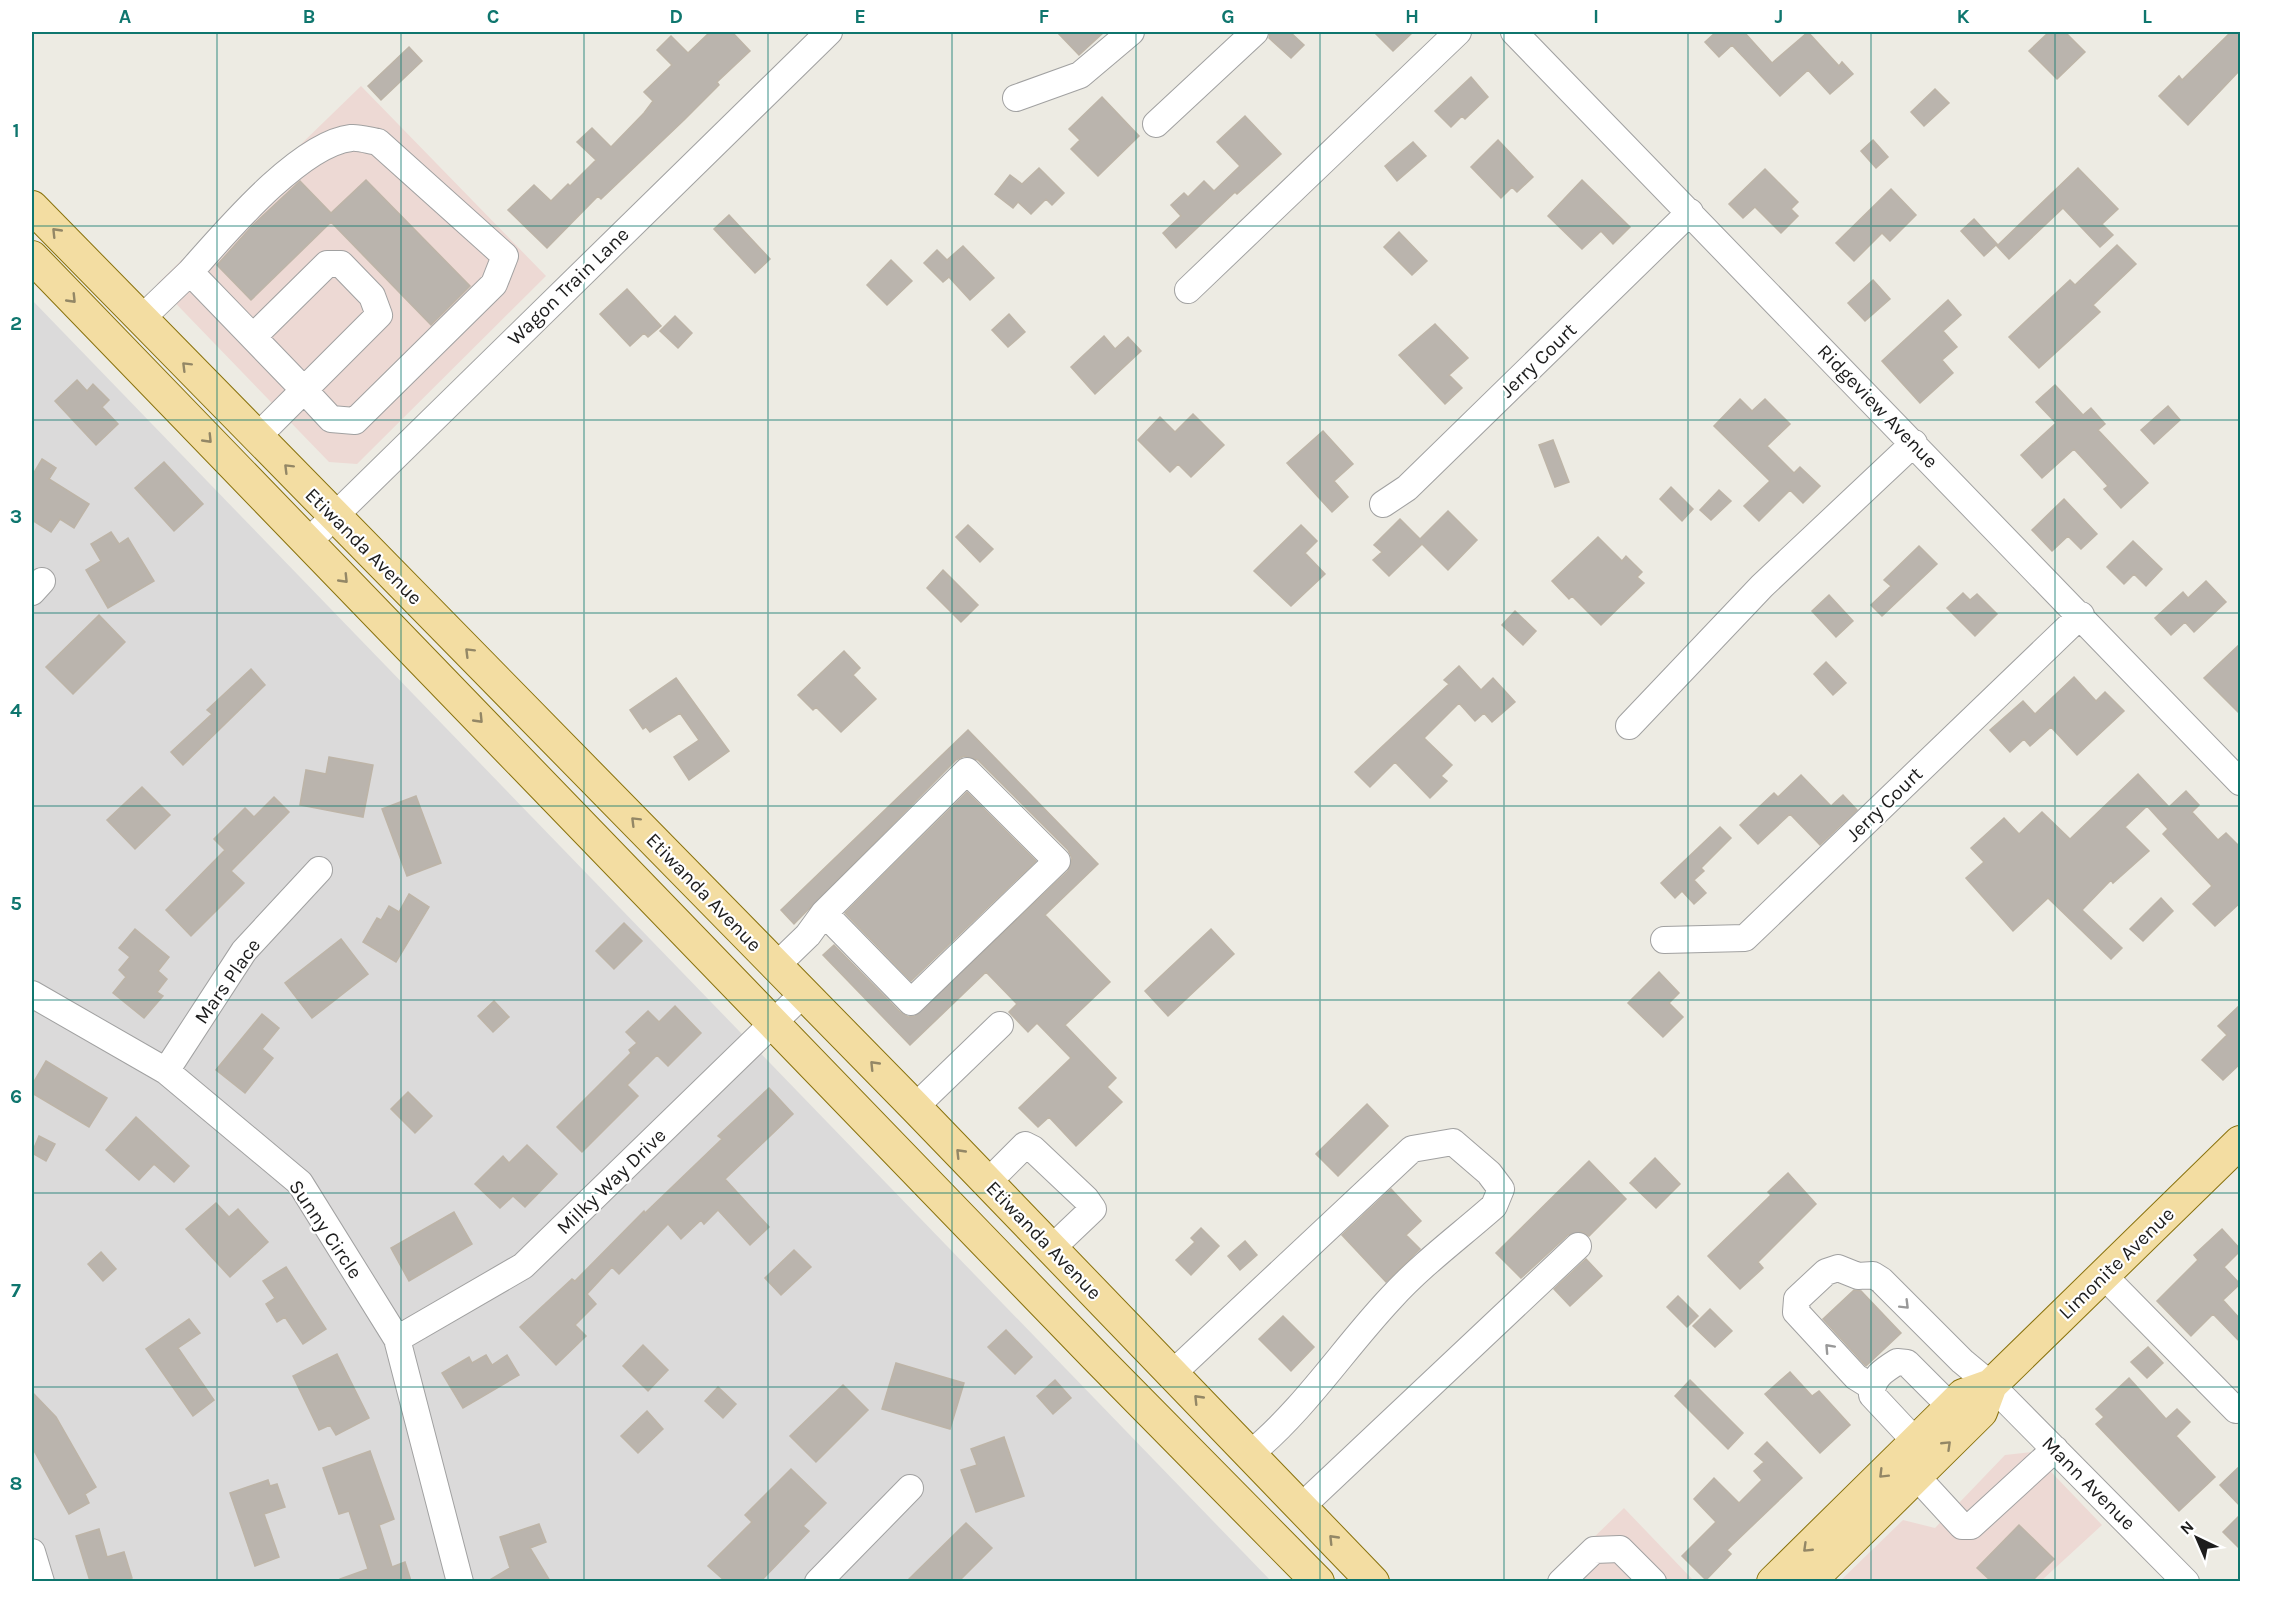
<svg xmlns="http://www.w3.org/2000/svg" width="2272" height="1613" font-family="Karla,sans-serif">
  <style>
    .residential { fill: #dbdada }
    .commercial { fill: #edd9d4 }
    .building { fill: #bab4ad; stroke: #bdb4a7; stroke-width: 1.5 }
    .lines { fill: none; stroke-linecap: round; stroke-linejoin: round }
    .minor-casing { stroke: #a1a1a1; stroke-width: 28 }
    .major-casing { stroke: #89720d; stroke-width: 34 }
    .minor { stroke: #fff; stroke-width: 26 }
    .major { stroke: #f3dda2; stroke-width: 32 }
    .oneway { stroke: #938766 }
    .oneway2 { stroke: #999 }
    .grid { fill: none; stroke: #0f766e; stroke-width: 1.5; stroke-opacity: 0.55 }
    .labels { text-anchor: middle; stroke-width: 4.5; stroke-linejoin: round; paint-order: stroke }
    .street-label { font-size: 20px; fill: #1d1d1d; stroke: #fff }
    .neatline { fill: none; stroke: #0f766e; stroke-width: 2 }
    .grid-label { font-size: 20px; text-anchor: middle; font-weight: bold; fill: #0f766e }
  </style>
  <rect width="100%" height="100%" fill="#edebe3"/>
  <path class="residential" d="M32,300L1271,1581H32Z"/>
  <path class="commercial" d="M361,86L546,276L357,464L329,462L157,284Z
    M2032,1452L2102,1525L2041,1581L1839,1582L1903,1520L1935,1528L2005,1455Z
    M1624,1508L1694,1581L1548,1582Z"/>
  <path class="building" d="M710,32H732L750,51L717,82L719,85L684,120L601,199L598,196L547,248L508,210L534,185L551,201L568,184L570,186L596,160L577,142L592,128L611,147L644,113L653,101L644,92L672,65L657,50L671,36L688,53Z
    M1057,32H1104L1079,55Z
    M1270,32H1290L1304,45L1291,58L1269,38Z
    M1374,32H1413L1393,51Z
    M1716,32H1747L1745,33L1772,63L1808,32L1839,66L1842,62L1853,74L1830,94L1808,70L1780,96L1732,45L1719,57L1705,42Z
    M2049,32H2065L2085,52L2057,79L2029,51Z
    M2231,32H2241V69L2188,125L2159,96L2179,76L2182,80Z
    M409,47L422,61L381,100L368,86Z
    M1471,77L1488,97L1465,119L1462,116L1451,127L1435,111Z
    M1935,89L1949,103L1924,126L1911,112Z
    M1102,97L1139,136L1098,176L1071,149L1080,140L1069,129Z
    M1245,116L1281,154L1237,194L1235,192L1176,248L1163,233L1181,216L1171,205L1184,193L1188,197L1204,181L1214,191L1240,166L1217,142Z
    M1498,140L1533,177L1517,192L1512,187L1501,198L1471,167Z
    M1873,140L1888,157L1876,168L1861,151Z
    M1413,142L1426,156L1397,181L1385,166Z
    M1039,168L1064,193L1052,205L1046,199L1031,214L1018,202L1013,208L995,194L1010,175L1022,184Z
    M2078,168L2118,209L2102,224L2113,235L2100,247L2063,208L2009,259L1997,246Z
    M1765,169L1798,202L1791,209L1798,216L1781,233L1755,207L1743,218L1729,204Z
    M366,180L470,286L431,325L331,222L251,300L217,265L253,225L300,181L331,213Z
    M1582,180L1630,227L1613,244L1601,231L1582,249L1548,216Z
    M1891,189L1916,215L1890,241L1882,233L1854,261L1836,243Z
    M729,215L770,259L755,273L714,229Z
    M1974,219L1997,244L1984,256L1961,231Z
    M1399,232L1427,261L1412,275L1384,247Z
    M2117,245L2136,264L2093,305L2100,312L2039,368L2009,337L2070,280L2075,285Z
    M963,246L994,278L970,300L949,277L943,282L924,263L937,250L947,260Z
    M891,260L912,281L887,305L867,285Z
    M1873,280L1890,299L1865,321L1848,303Z
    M627,289L661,326L648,337L644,333L630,346L600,314Z
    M1948,300L1961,315L1943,331L1957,347L1942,360L1953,373L1920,403L1882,361Z
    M1009,314L1025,332L1008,347L992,330Z
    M675,316L692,333L678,348L660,331Z
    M1435,324L1468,358L1449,375L1462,388L1445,404L1399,355Z
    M1104,336L1115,349L1128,337L1141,351L1095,394L1071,367Z
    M77,380L87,391L93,384L109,400L102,407L118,424L96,445L55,401Z
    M2055,385L2083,415L2091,408L2105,424L2098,430L2148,483L2121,508L2104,489L2108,486L2074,449L2042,478L2021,455L2056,423L2036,402Z
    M1740,399L1752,411L1765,399L1790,424L1767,446L1794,473L1800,467L1820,486L1803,503L1790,490L1759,521L1744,506L1770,481L1714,426Z
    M2168,406L2180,420L2154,444L2141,430Z
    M1193,414L1224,445L1191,477L1178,464L1170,472L1138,440L1160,417L1175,432Z
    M1323,431L1353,464L1334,481L1348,497L1332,512L1287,463Z
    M1553,440L1569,482L1555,487L1539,445Z
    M42,459L56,468L49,479L89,504L74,528L60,519L51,532L32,520V476Z
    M164,462L203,504L174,531L135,488Z
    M1671,487L1693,509L1682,521L1660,499Z
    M1719,490L1731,501L1711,520L1700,510Z
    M2064,499L2097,534L2081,549L2068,536L2052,551L2032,530Z
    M1448,511L1477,540L1448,570L1422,544L1389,576L1373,560L1382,552L1374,545L1400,519L1420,539Z
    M968,525L993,549L980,562L956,537Z
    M1301,525L1317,541L1305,553L1325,574L1291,606L1254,571Z
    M111,532L119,544L128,538L154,581L108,608L86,570L101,561L91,544Z
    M1598,537L1622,561L1626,556L1642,572L1637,577L1644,583L1601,625L1572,596L1569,599L1552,581Z
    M2133,541L2162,569L2146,586L2134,574L2124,584L2107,567Z
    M1919,546L1937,564L1882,616L1871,605L1891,586L1884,580Z
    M943,570L978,605L961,622L927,588Z
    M2206,581L2226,602L2194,632L2185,622L2171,635L2155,618L2183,592L2188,598Z
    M1963,593L1970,600L1977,594L1997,614L1975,636L1947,608Z
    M1829,595L1853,621L1836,637L1812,611Z
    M1515,611L1536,631L1523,645L1502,625Z
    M99,615L125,642L73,694L46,667Z
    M2241,643V715L2204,678Z
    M844,651L860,668L853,675L876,699L841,732L816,707L813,710L798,695Z
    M1826,662L1846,683L1833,695L1814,674Z
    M1459,666L1481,690L1493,678L1515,702L1492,722L1484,713L1475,721L1459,703L1424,738L1452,765L1441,776L1447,781L1430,798L1395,762L1370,787L1355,772L1449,684L1444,680Z
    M251,669L265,685L183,765L171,752L212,714L207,710Z
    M2074,677L2096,701L2105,692L2124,711L2077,755L2051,727L2030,746L2024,739L2010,752L1990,730L2023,701L2035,714Z
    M676,678L729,751L689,780L674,757L699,740L680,713L650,732L646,727L643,729L630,710Z
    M968,730L1098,864L1045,915L1110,982L1065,1025L1116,1078L1107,1087L1122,1102L1076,1146L1049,1117L1038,1127L1019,1108L1071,1058L1037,1023L1028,1032L1009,1012L1017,1004L986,972L910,1045L823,955L834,945L900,1012L908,1017L915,1016L1068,871L1072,858L1068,850L978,760L964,756L956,760L794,924L781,910Z
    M329,757L373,765L363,817L300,805L306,770L326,774Z
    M2138,774L2169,807L2186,791L2199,805L2192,812L2218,840L2226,833L2241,848V902L2215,926L2193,904L2212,886L2163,834L2168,829L2147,806L2125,827L2149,851L2113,883L2111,880L2082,910L2122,948L2111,959L2048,898L2013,931L1966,878L1984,862L1971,848L2004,818L2019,834L2042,812L2070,839Z
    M1801,775L1831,806L1843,795L1857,810L1820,845L1790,814L1758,844L1740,825L1774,793L1778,797Z
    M142,787L170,815L135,849L107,820Z
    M967,792L1036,861L911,981L845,913Z
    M416,796L441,863L407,876L382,809Z
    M274,797L289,812L231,871L244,883L191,936L166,910L225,850L214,839L245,808L254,817Z
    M1720,827L1731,838L1701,868L1704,871L1694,880L1706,893L1694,904L1682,891L1675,898L1661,883Z
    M409,894L429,907L396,962L363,942L377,918L381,920L389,906L399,912Z
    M2161,898L2173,911L2143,941L2130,929Z
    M624,923L642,941L614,969L596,951Z
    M135,929L169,957L158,971L167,979L157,992L163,996L144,1018L113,993L126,977L119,970L130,957L119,948Z
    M1211,929L1234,954L1168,1016L1145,991Z
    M341,939L368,974L312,1018L285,983Z
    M1659,972L1679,993L1669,1003L1683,1017L1663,1037L1628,1003Z
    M494,1001L509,1017L493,1032L478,1016Z
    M2241,1004V1063L2223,1080L2202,1060L2227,1035L2218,1026Z
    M675,1006L701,1033L668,1066L657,1055L627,1085L638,1096L582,1152L557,1127L631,1053L629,1050L637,1043L626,1032L648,1011L659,1022Z
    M262,1014L279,1028L262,1049L273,1058L245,1093L216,1070Z
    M46,1061L107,1098L89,1127L32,1093V1085Z
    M769,1088L793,1114L725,1179L769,1227L750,1245L718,1210L704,1224L701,1220L681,1239L668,1224L619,1274L612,1267L587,1294L596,1304L575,1325L586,1336L556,1365L520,1327L572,1279L575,1281L644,1211L645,1213L722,1139L718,1136Z
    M408,1092L432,1116L415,1133L391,1109Z
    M1367,1104L1388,1126L1338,1176L1316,1154Z
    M136,1117L189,1166L174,1182L154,1164L139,1180L106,1150Z
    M39,1136L55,1144L46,1161L32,1153Z
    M527,1145L557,1174L525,1207L513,1196L500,1208L475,1184L503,1156L509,1163Z
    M1655,1158L1680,1184L1656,1208L1630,1183Z
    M1589,1161L1626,1199L1589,1236L1582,1232L1568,1235L1521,1278L1496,1253Z
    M1788,1173L1816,1204L1758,1262L1763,1268L1740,1289L1708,1256L1771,1195L1768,1192Z
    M1391,1189L1421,1221L1406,1235L1420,1249L1386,1282L1342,1235Z
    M216,1203L229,1217L238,1209L268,1242L230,1277L186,1229Z
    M454,1212L472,1244L409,1281L391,1248Z
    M1201,1228L1219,1246L1191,1275L1176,1260L1195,1242L1191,1238Z
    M2222,1229L2241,1250L2224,1267L2240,1284L2223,1300L2241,1320V1343L2213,1314L2191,1336L2157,1301L2198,1260L2194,1255Z
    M1245,1241L1257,1255L1240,1270L1228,1256Z
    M794,1250L811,1267L781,1295L765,1278Z
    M101,1252L116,1269L103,1281L88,1264Z
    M1586,1259L1602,1276L1570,1306L1554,1289Z
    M286,1267L326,1329L303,1344L285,1317L277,1322L266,1304L275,1298L263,1281Z
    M1854,1290L1861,1291L1901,1333L1866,1366L1823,1319Z
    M1678,1296L1698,1316L1687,1327L1667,1307Z
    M1710,1309L1732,1331L1715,1347L1693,1326Z
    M1283,1316L1314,1347L1291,1371L1259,1339Z
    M189,1319L200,1333L178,1348L214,1400L193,1416L146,1349Z
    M1006,1330L1032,1357L1015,1374L988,1347Z
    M643,1345L668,1370L648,1391L623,1366Z
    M2148,1347L2163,1363L2147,1378L2131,1362Z
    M337,1354L369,1418L336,1435L330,1425L319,1430L293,1376Z
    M486,1355L492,1365L507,1355L519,1375L463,1408L442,1373L469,1357L472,1363Z
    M896,1363L964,1383L950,1429L882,1409Z
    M1790,1372L1812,1396L1819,1391L1850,1425L1820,1453L1765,1394Z
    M2129,1378L2166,1419L2177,1409L2190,1422L2176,1436L2215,1477L2179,1511L2096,1424L2104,1417L2096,1409Z
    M1055,1380L1071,1398L1053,1414L1037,1396Z
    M1690,1380L1743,1433L1728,1449L1675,1396Z
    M843,1385L868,1410L816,1462L790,1436Z
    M718,1387L736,1404L723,1418L705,1401Z
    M32,1392L56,1417L96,1487L85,1494L89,1503L69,1514L32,1447Z
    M647,1411L663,1429L638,1453L621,1436Z
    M1004,1437L1024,1496L976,1512L961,1470L977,1465L971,1449Z
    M1767,1442L1802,1478L1727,1550L1731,1554L1706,1580L1682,1556L1716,1522L1694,1499L1714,1478L1739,1503L1762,1480L1754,1471L1764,1462L1755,1454Z
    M370,1451L394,1519L379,1525L392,1567L405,1562L411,1581H340V1579L368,1569L349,1511L339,1514L323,1468Z
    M2241,1465V1507L2220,1485Z
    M791,1469L826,1503L803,1526L809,1531L761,1581H725L708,1566L752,1522L745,1515Z
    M268,1480L270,1486L277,1484L285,1507L264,1514L279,1557L255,1566L230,1493Z
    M2241,1514V1550L2223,1532Z
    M966,1523L992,1548L959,1581H907Z
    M539,1524L546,1542L530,1548L550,1581H488L510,1568L500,1537Z
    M2019,1525L2054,1559L2032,1581H1991L1977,1568Z
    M99,1529L107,1557L124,1552L132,1578L121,1581H90L76,1536Z"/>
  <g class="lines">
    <defs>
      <path id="minor" d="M1514,32L2240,782
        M1016,98L1080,75L1131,32
        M1156,124L1255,32
        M190,272C224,234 299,144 351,138C359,137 370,141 378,142L505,256L494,284L355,421L331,419L304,390L379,315L372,296L341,264H327L253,337
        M1188,290L1458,32
        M140,320L190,272L304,390L257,437
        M1383,504L1407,488L1690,212
        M308,542L829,32
        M32,592L42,581
        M1629,726L1762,586L1914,443
        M1664,940L1745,938L2081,615
        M776,966L808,935L824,913L967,771L1057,861L911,1002L824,913
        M32,994L166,1071L300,1183L397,1339L460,1582
        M166,1071L244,951L319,870
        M915,1107L1000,1025
        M988,1182L1025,1145L1033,1149L1086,1199L1093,1209L1052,1248
        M2103,1275L2236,1410
        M397,1339L523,1266L804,993
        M1173,1373L1412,1149L1453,1142L1489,1173L1501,1189L1494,1206C1460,1236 1422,1264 1391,1298C1343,1349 1305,1409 1250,1454
        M1872,1387L1856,1377L1796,1312L1797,1299L1826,1272L1838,1268L1858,1276L1873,1275L1881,1280L1962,1361L1991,1385L2186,1582
        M1916,1442L1872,1395C1871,1378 1884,1370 1897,1362L1907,1363L1951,1407
        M1916,1476L1962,1526H1971L2055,1449
        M1301,1507L1578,1246
        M32,1552L41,1582
        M818,1582L910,1488
        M1561,1582L1594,1550L1620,1549L1653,1582"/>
      <path id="major" d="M32,207L915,1107L1373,1582
        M32,257L1096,1357L1318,1582
        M1773,1582L1963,1395L1991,1385L2240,1142
        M1809,1582L1981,1412L1991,1385"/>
    </defs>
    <use href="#minor" class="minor-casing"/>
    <use href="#major" class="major-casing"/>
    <use href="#minor" class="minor"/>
    <use href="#major" class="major"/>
  </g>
  <defs><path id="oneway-chevron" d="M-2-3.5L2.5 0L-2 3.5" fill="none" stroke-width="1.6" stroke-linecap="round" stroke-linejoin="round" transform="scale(1.5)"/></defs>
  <g class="oneway">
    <use href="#oneway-chevron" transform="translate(56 232) rotate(-134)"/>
    <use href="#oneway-chevron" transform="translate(72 299) rotate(46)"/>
    <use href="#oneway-chevron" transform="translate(186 366) rotate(-135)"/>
    <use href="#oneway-chevron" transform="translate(208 439) rotate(46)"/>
    <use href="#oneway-chevron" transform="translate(288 468) rotate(-135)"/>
    <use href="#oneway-chevron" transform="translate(344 579) rotate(46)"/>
    <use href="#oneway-chevron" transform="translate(469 652) rotate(-135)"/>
    <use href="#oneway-chevron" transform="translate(479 719) rotate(46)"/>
    <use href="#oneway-chevron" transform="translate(635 821) rotate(-135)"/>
    <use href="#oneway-chevron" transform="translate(874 1065) rotate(-134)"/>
    <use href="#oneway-chevron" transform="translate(960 1153) rotate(-134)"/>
    <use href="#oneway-chevron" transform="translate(1198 1399) rotate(-134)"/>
    <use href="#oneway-chevron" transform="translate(1947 1445) rotate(-44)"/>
    <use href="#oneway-chevron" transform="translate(1883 1474) rotate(135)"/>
    <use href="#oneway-chevron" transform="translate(1333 1539) rotate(-134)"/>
    <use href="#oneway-chevron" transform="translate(1807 1548) rotate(136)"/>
  </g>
  <g class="oneway2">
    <use href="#oneway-chevron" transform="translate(1905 1305) rotate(45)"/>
    <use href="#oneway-chevron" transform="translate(1829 1348) rotate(-133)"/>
  </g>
  <path class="grid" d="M217,32V1582M401,32V1582M584,32V1582M768,32V1582M952,32V1582M1136,32V1582M1320,32V1582M1504,32V1582M1688,32V1582M1871,32V1582M2055,32V1582M32,226H2240M32,420H2240M32,613H2240M32,806H2240M32,1000H2240M32,1193H2240M32,1387H2240"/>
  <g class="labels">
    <g class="street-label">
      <text transform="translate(568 286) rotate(-44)" y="7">Wagon Train Lane</text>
      <text transform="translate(1538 360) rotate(-44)" y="7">Jerry Court</text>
      <text transform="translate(1878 406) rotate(46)" y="7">Ridgeview Avenue</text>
      <text transform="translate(364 546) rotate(45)" y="7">Etiwanda Avenue</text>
      <text transform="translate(1884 804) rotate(-44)" y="7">Jerry Court</text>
      <text transform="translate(704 892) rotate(46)" y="7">Etiwanda Avenue</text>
      <text transform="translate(227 981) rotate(-55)" y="7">Mars Place</text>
      <text transform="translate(611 1181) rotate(-44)" y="7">Milky Way Drive</text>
      <text transform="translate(326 1229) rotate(56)" y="7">Sunny Circle</text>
      <text transform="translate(1044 1240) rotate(46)" y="7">Etiwanda Avenue</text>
      <text transform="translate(2116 1263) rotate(-44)" y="7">Limonite Avenue</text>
      <text transform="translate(2089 1483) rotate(45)" y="7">Mann Avenue</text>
    </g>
  </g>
  <rect width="2272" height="1613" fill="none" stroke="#ffffff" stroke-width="66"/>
  <g transform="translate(2197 1538) rotate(316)" stroke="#ffffff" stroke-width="4.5" paint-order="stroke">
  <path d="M0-4.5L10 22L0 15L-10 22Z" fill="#1d1d1d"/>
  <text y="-9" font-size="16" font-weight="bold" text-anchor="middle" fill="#1d1d1d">N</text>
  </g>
  <rect x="33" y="33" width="2206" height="1547" class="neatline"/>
  <g class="grid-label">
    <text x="125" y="23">A</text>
    <text x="309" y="23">B</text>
    <text x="493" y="23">C</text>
    <text x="676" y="23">D</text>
    <text x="860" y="23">E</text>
    <text x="1044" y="23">F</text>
    <text x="1228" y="23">G</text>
    <text x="1412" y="23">H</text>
    <text x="1596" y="23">I</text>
    <text x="1779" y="23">J</text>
    <text x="1963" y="23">K</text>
    <text x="2147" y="23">L</text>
    <text x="16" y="137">1</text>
    <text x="16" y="330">2</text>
    <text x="16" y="523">3</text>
    <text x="16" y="717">4</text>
    <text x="16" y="910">5</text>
    <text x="16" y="1103">6</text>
    <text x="16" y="1297">7</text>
    <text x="16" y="1490">8</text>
  </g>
</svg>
